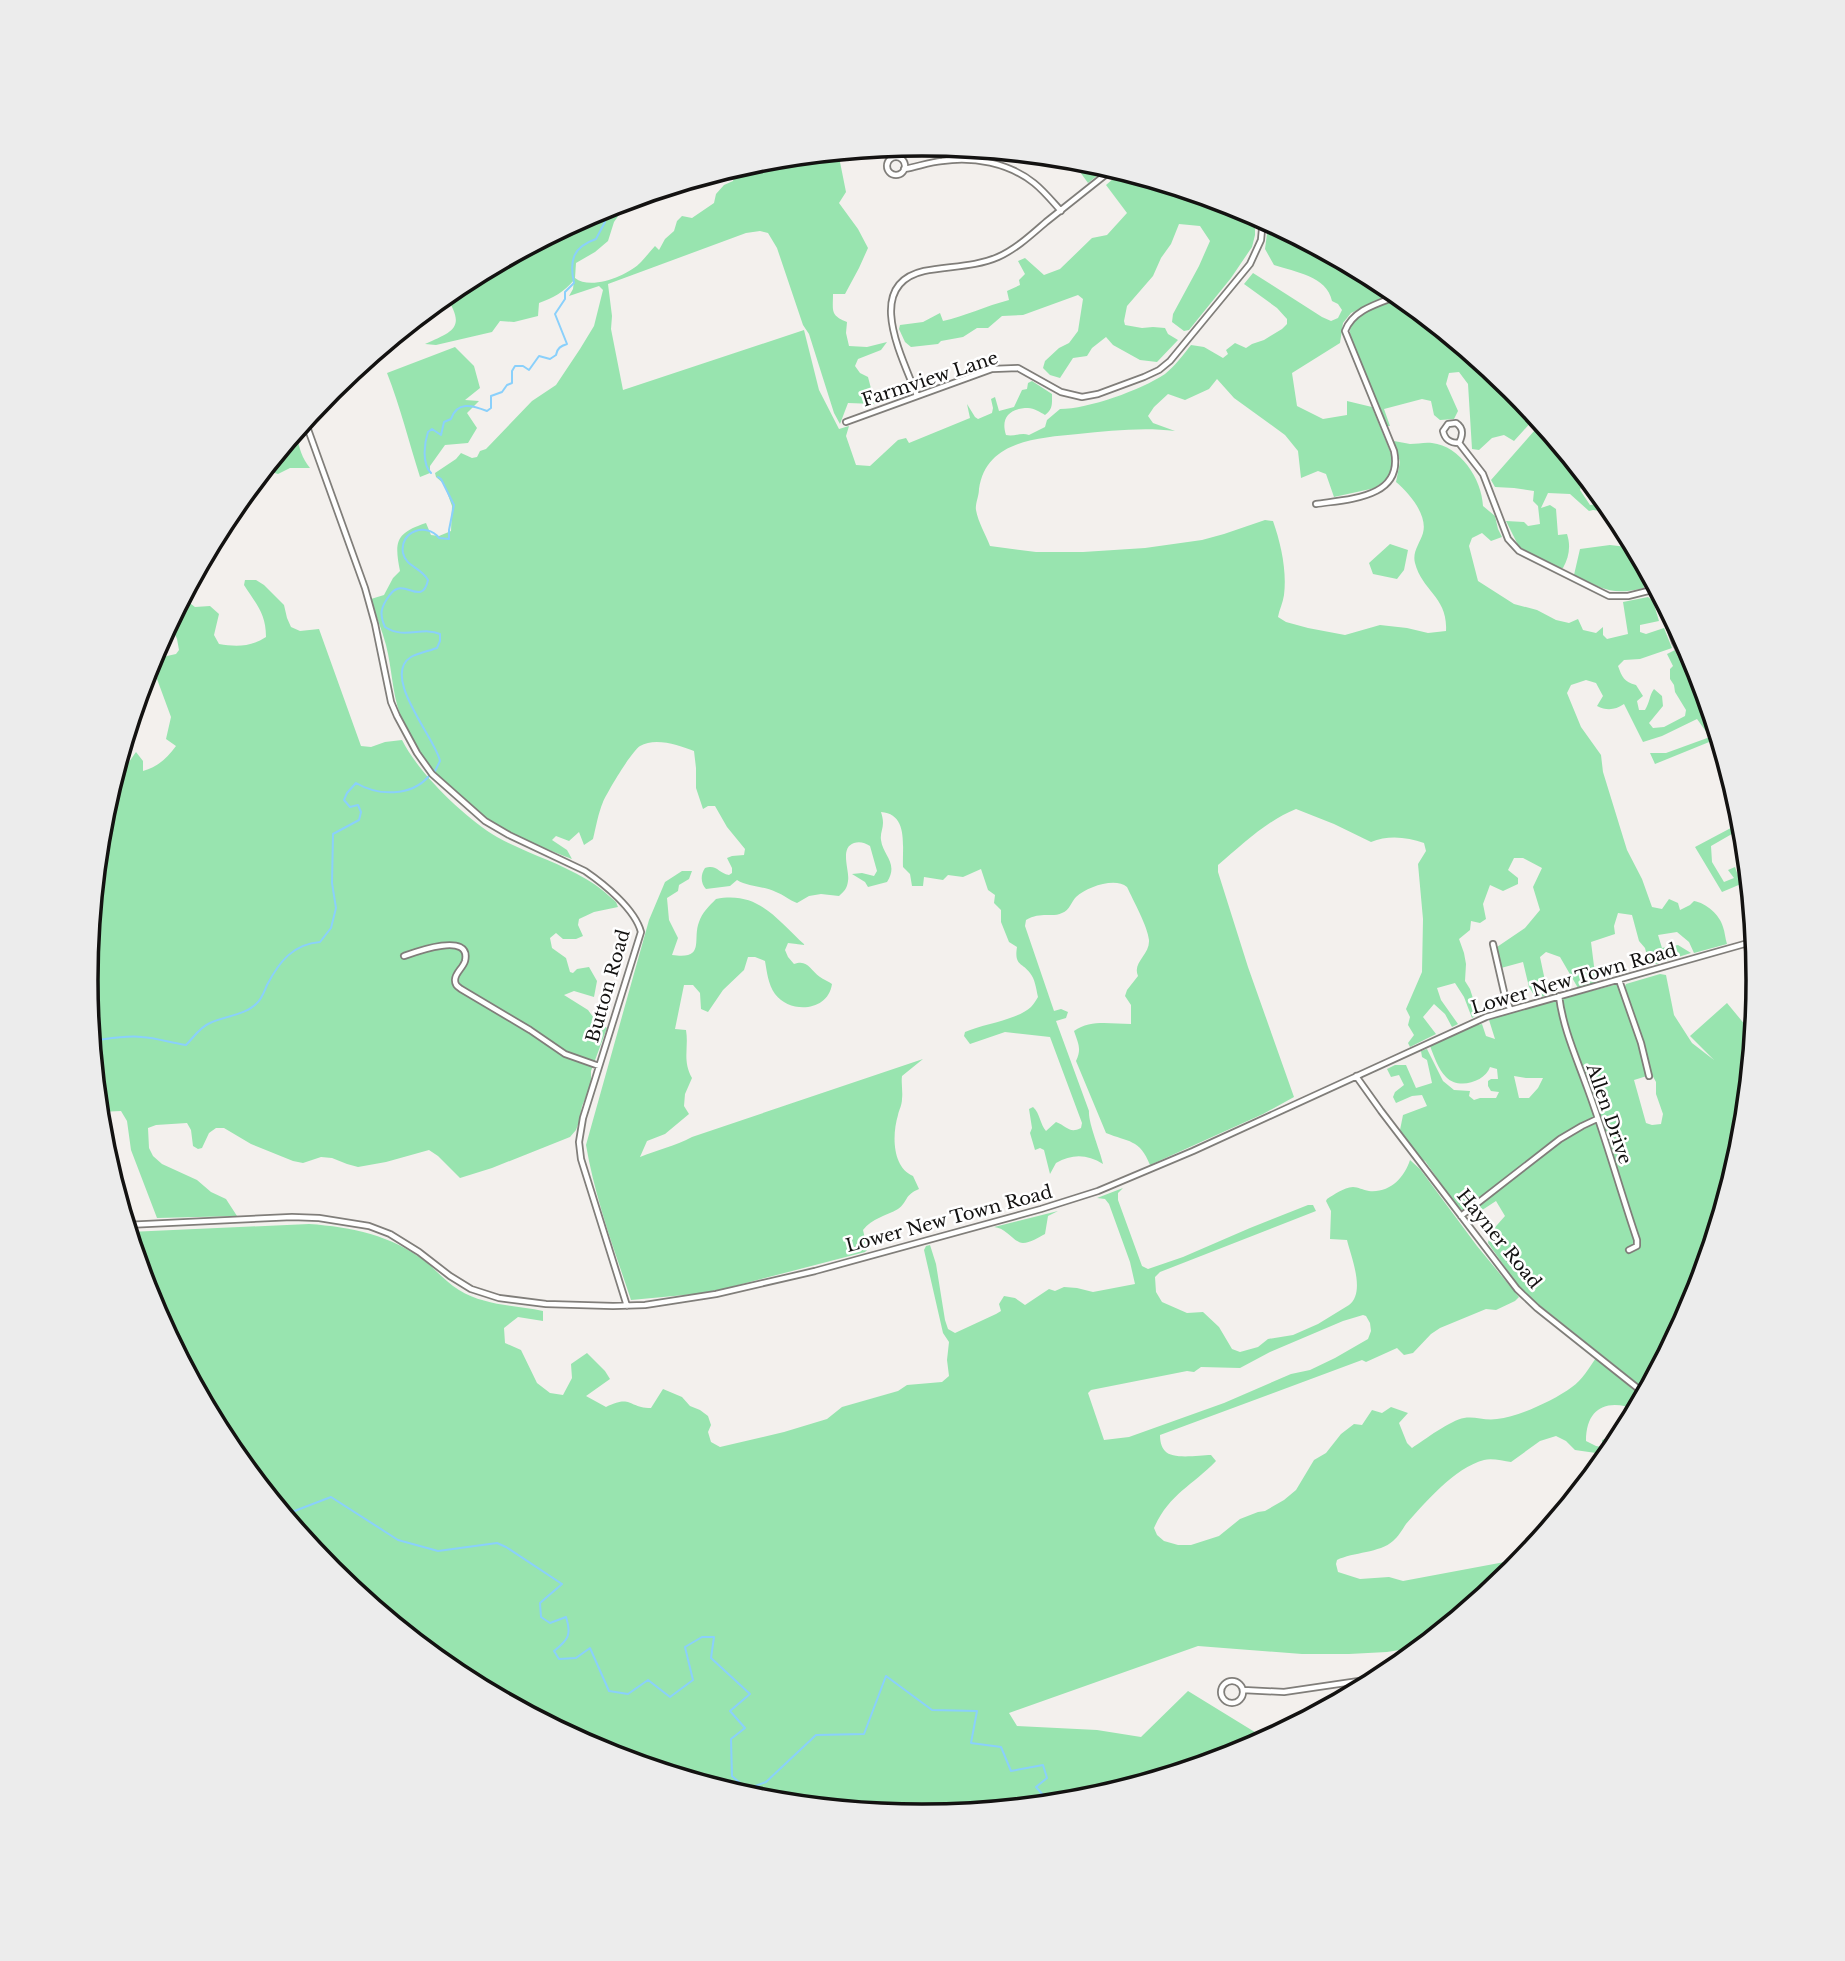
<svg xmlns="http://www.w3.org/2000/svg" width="1845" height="1961" font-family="'Libre Baskerville',serif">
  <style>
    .green { fill: #98e4af; fill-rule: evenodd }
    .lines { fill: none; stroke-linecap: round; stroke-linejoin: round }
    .stream { stroke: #8ad0fb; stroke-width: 2 }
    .street-casing { stroke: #807e7a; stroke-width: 8 }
    .secondary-casing { stroke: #807e7a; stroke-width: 10 }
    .street { stroke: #fff; stroke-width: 4.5 }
    .secondary { stroke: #eef5d6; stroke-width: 6 }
    .labels { text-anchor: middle; stroke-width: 5; stroke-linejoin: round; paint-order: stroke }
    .street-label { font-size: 18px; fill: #131211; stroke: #fff }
    .rim { fill: none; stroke: #131211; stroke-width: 3.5 }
  </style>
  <rect width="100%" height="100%" fill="#f3f0ed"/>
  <path class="green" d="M838,152L846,192L839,203L858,229L868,248L859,268L845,294H833C833,311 830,315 847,322L846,333L849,346L867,347L887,342L881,350L858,359L855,366L860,373L868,377L875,404L848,403L840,424L834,413L809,334L803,325L777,248L768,233L760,231L746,233L608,284L612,316L611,329L623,390L804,330L819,390L839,429L849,426L846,436L856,465L870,466L898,440L906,438L909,443L970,418L967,404L975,417L978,419L992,413L993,408L991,399L995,397L999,411L1014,407L1022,390L1027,389L1028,383L1032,381L1052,394C1052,404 1053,409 1045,415C1040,412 1034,408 1028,408C1011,408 1000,417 1006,435C1014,437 1021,432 1029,435L1045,427L1047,420L1060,409C1088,409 1141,390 1165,374C1175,366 1183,355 1191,345L1204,347L1223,358L1228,354L1226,350L1235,343L1246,348L1252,344L1264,340L1282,329L1287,324V319L1277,308L1244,284L1253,273L1322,317L1331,321L1338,318L1342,310L1338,304L1332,301C1327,276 1295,272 1274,265L1265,249L1268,226L1273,224L1388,285L1397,292L1351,313L1343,323L1340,343L1292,373L1297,406L1323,419L1347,415V401L1372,407L1392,456L1390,476L1375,488L1334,497L1326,474L1318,471L1301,478L1298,451L1285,435L1234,398L1217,379L1209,389L1185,400L1168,394L1154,407L1148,416L1153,423L1175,431C1142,427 1110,431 1078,434C1038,438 986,440 979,489C979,496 975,504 976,510C978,522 986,535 990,546L1036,552H1083L1145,548L1202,540L1224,534L1265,520L1273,521C1281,544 1287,571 1284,595C1283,603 1279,610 1278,617L1286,622L1308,628L1345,635L1380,625L1407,628L1428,633L1446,631C1448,597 1422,591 1415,563C1412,552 1420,543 1423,533C1428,515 1409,493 1396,482L1400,462L1394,441C1399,442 1405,443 1410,444C1417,444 1425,442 1432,443C1460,446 1482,479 1483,506L1495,516L1498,529L1502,537L1491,541L1482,533L1472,538L1469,546L1478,581L1514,604L1537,610L1556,620L1569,623L1578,619L1583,630L1596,633L1603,627V635L1607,639L1628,634L1623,602L1648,597L1653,601L1659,621L1640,625V632L1646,634L1664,628L1672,648L1640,659L1624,660L1618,666C1622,677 1624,682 1636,685L1643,696L1637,701L1639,710H1645C1650,702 1649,696 1654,689L1662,696L1663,706L1649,723L1653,728L1664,727L1685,716L1686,710L1675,692L1674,685L1670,679V669L1673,666L1667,654L1675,650C1688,679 1710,709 1719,738L1655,764L1650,753H1666L1710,737L1697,719L1662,736L1643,742L1624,704C1615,710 1607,711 1597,706L1603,696L1596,683L1586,680L1571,685L1567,693L1581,727L1601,755L1603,772L1627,850L1642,879L1652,907L1662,909L1669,899L1678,903L1680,910L1690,905L1694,901C1706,903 1720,915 1723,927C1725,932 1725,938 1727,944L1694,953L1689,942L1677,932L1658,935L1662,948L1678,945L1691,953L1656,964L1648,960L1645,948L1639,941L1632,915L1618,913L1614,926L1615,934L1591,942L1594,966L1598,982L1578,988L1560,957L1546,952L1540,957L1548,995L1536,998L1529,987L1523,962L1501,968L1497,947L1525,928L1540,910L1533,887L1542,868L1523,858H1514L1508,870L1518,878V884L1503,891L1490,885L1483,904L1486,919L1480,923L1471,921L1470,930L1459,939L1464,953L1466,964L1465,981L1470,989L1478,1014L1472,1018L1464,997L1455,983L1437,988L1441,1000L1458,1024L1452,1027L1445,1014L1434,1004L1423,1017L1436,1034L1410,1047L1408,1043L1414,1035L1408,1025L1410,1017L1406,1009L1422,972L1423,919L1418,864L1426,851L1424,843C1407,837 1388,835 1371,842L1334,824L1296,809C1266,821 1242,845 1218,865V872L1248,967L1294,1097L1263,1114L1150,1165C1140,1139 1128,1142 1106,1133L1076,1061C1082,1049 1078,1043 1074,1031C1091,1019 1111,1024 1131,1024V1005L1125,996L1127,990L1138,976C1132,962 1150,955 1149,940C1148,927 1133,900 1127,887C1115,877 1087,887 1076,897C1071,902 1070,910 1062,913C1053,918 1041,911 1026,920L1025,926L1054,1011L1061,1009L1068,1012L1066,1018L1056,1021L1089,1111C1088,1123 1100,1150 1103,1164C1087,1154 1072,1154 1056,1163L1050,1174L1044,1150L1040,1148L1035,1150L1030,1133L1032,1128L1029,1109L1033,1107C1040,1113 1040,1124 1046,1131L1056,1122C1067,1126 1069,1134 1081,1128L1082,1123L1050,1037L1005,1032L970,1044L964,1036L965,1032C983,1024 1017,1020 1031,1007C1034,1004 1036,1000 1038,997C1036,988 1035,979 1030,973C1022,962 1014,966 1017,947L1009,942L1001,922V910L994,903L995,895L988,890L981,869L963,877L948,875L943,880L924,877L923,886H912L910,874L903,867C902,847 909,814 881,812C882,815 883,819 883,823C883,829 880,834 881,840C883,856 899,863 887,882L868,887L865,882L852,874L862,873L874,876L877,871L870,846C865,843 860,841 854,843C839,848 850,871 848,881C847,889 844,891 839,896L821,894L809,896L797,903C789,900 784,895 776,892C764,886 748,887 737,880L730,886L706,889C701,884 700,875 705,868C717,864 718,873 729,875L732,873V868L727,858L732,856L744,855L745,849L727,827L715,806H708L703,809L696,788V768L694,751C679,745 655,737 640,746C631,752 608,791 603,802C598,814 596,827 593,839L584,845L579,832L569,841L556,836L552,840L567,850L572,859C544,848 514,837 489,820C452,796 416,756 400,714C392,692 392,668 386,645C382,630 375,614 371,599L384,595L393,578L400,571C394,541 396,533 426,523L431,535L439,536L451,531L452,506L444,484L436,477L435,473L456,459L461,453L472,458L477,457L480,451L486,449L532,401L556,385L580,349L594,326L603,290L599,286L569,296L573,289L574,280C564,292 553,298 539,303L538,316L514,322L500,321L492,332L436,345L425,344C455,331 466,327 445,295L458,285L603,207L630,199L614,222L608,241L595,252L576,263L575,278C591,291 629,275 641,262C646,257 650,251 655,246L659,250L665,239L674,231L677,221L682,216L692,218L714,203L716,194L724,185L733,181L737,167L760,160Z
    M1070,158L1086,160L1108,167L1088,183Z
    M1122,171L1243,208L1255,214V235L1252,247L1231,278L1189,330L1184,331L1172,322L1173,314L1199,266L1210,241L1200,226L1179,224L1171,244L1161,258L1153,276L1127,306L1124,321L1125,325L1142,328L1153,327L1165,328L1168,334L1178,340L1157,362L1140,360L1113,345L1106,337L1092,348L1087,356L1073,358L1060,378L1050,375L1043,368L1045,361L1059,348L1069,343L1078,331L1083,299L1078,295L1023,315L1002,316L988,328H977L963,337L941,341L938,344L911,347L905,342L899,329L900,325L923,322L940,313L943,321C965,316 986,306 1009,300L1007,291L1020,285L1019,280L1025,274L1018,261L1025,258L1044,275L1060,269L1092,238L1107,235L1127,213L1106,185Z
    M1403,297L1514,389L1530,408L1528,411L1534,419L1514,441L1504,435L1492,438L1479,450L1472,449L1468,384L1459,372L1449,373L1446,384L1458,411L1454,419L1440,420L1434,415L1431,401L1422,399L1384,409L1390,426H1387L1352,344C1350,336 1348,327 1354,321C1363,311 1390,302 1403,297Z
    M455,347L474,366L480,388L465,400L479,401L467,413L477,428L468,443L445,445L430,466V473L420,477C409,442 400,406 387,373Z
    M1542,422L1588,478L1583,481L1580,490L1590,505L1608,503C1625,524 1641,551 1648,577L1643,580L1644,588C1612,596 1603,589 1574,575L1580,549L1610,545L1627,547L1620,529L1607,512L1593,510L1589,511L1570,494L1548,493L1541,508L1550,505L1556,509L1558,535L1567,534C1571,546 1569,557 1563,568H1558L1519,547L1506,521L1524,522L1528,526L1540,524L1538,506L1533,501L1534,491L1514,488L1495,487L1491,480Z
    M300,427L303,438L297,436C299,448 302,458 310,468H290L278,474L268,471L257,484L253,483Z
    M1390,544L1408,550L1404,570L1397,579L1373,574L1369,563Z
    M245,580H256L264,585L284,605L287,618L291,627L300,631L319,629L361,746L371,747L385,742L402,740C419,774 465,818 497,837C526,853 558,862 586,879C597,885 607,894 616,902L618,907L594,912L579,919L578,925L583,936L576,939H563L556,933L550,938L552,948L566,958L570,972L573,973L577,969L589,967L597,981L594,997L574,991L564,995L588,1010L596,1021L607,1028L591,1071V1085L582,1106L579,1122L576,1130L570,1137L492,1168L460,1178L438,1156L429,1150L386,1162L358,1167L347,1164L332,1158L321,1157L303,1163L293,1161L251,1144L224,1128H216L209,1133L202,1148L198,1149L193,1146L191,1130L187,1123L156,1125L148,1128L149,1148L153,1156L162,1164L197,1180L211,1192L226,1199L237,1216L157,1218L131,1150L127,1121L121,1111L99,1112L86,981L102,817L115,775L129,762L136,752L143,761V771C158,767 167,758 176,746L166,739L171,717L157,679L160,659L167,656L176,654L179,650L177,639L170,623L183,598L195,607L210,606L219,614L214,635L219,644C236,647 251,647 266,637C266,613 256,604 244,585Z
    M1744,821V827L1711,846L1712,862L1724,882L1734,878L1728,870L1735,867L1741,884L1722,892L1695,847Z
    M682,871H692L689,879L679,885L678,891L667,898L669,920L678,938L672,955C706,960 692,940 699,922C702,913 709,906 716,899C759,891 776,919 805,945L788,943L785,950L788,957L794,964C808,959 810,970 820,977C823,979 829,982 832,984C828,1012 790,1014 775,994C768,984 767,972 765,961L755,957H748L744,970L723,990L708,1012L701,1009L700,993L693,985H684L675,1029L686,1030C689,1048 682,1060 692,1078L685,1094L684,1106L689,1114L665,1134L647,1141L640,1157C657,1150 675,1146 692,1137L923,1059L902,1076C901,1084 903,1091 902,1099C902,1105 899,1110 898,1115C892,1135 892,1167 913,1176L919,1189C904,1195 908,1202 898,1209C886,1216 872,1218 863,1230L866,1243L869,1248L865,1252L723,1289L695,1294L631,1300C614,1249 595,1198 586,1145L649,920L665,882Z
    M1660,974L1666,975L1674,1015L1692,1043L1714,1060L1690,1036L1727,1003L1746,1026L1744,1029L1753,1044L1743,1144L1695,1301L1647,1391L1528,1296L1514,1280L1488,1243L1490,1233L1505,1216L1496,1201L1473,1216L1469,1212L1561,1142L1596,1122L1595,1119L1583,1123L1559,1137L1461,1212L1425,1161L1420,1159L1400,1130L1403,1115L1427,1106L1422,1095L1412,1096L1396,1103L1393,1097L1395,1092L1404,1085L1399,1075L1391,1077L1387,1069L1395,1065H1406L1416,1088L1432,1083L1427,1060L1422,1057L1421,1051L1427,1049L1443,1081L1454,1090L1470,1091L1469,1096L1474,1100L1480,1098H1496L1499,1092L1491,1091L1488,1086V1081L1491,1079H1498L1497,1069L1490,1067C1485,1082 1458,1090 1446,1077C1438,1069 1434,1056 1430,1046L1473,1026L1482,1024L1486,1036L1495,1039L1489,1020L1508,1013L1618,984L1638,1040L1647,1076L1634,1080L1646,1123L1652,1125L1661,1124L1663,1114L1656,1094V1082L1650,1071L1624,988L1626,984ZM1514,1076L1526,1078H1543L1538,1088L1529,1098H1519Z
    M1410,1160L1420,1169L1477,1246L1519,1297L1515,1301L1496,1310L1486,1309L1440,1328L1431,1334L1413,1353L1404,1355L1397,1348L1366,1362L1362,1360L1160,1435C1160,1440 1161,1447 1165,1451C1173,1460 1199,1455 1211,1455L1216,1461C1192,1486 1169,1494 1154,1528L1157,1535L1164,1541L1178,1545H1191L1219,1536L1240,1519L1258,1512L1265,1511L1284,1500L1296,1490L1314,1460L1326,1453L1341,1434L1354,1424L1362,1425L1372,1410L1382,1413L1391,1407L1408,1413L1399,1423L1407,1443L1412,1448C1424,1440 1451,1420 1464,1418C1475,1416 1485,1421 1497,1419C1520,1416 1553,1401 1572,1387C1582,1380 1589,1368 1596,1358L1643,1398L1637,1410C1608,1398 1586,1407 1586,1441L1596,1446L1602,1447V1440L1607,1438L1620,1441L1610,1455L1575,1450L1566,1441L1556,1436L1540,1441L1511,1462C1503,1461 1492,1458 1484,1460C1454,1468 1426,1502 1406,1524C1402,1530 1398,1537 1393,1541C1380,1553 1353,1552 1337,1560L1336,1564L1338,1572L1360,1579L1389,1577L1403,1581L1526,1558L1517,1568L1506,1570L1494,1576L1493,1580L1495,1585H1498L1424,1646L1387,1652L1349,1654H1302L1198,1646L1009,1713L1017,1726L1097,1730L1141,1737L1188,1691L1258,1734L1277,1735L1242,1754L1085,1801L922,1817L759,1801L602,1753L457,1676L331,1572L227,1445L149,1300L129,1232L309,1224C352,1227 391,1235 426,1262C437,1271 447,1283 459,1290C485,1306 515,1305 543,1311V1321L518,1317L504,1328L505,1343L521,1350L537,1383L550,1393L563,1395L572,1378L571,1364L587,1353L605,1371L610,1379L586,1396L606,1407C632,1394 628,1408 651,1408L663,1389L682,1397L690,1406L700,1410L708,1416L711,1425L708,1432L711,1442L720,1447L784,1432L827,1419L842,1407L898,1391L907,1385L942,1382L949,1376L947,1360L949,1342L943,1333L924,1250L926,1246L930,1245L936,1264L945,1320L948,1329L955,1333L996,1314L1001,1311L999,1304L1004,1296L1015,1298L1025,1305L1049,1289L1055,1291L1064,1287L1077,1288L1093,1292L1135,1284L1130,1262L1109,1204L1105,1199L1097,1198L1123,1188L1118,1193V1200L1142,1266L1148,1269L1183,1257L1250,1228L1308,1205H1313L1316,1211L1160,1272L1155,1277L1156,1292L1162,1302L1187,1313L1203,1312L1219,1327L1232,1349L1240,1352L1258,1347L1268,1339L1293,1335L1318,1324L1349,1305C1366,1292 1351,1257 1347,1240L1330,1239L1331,1211L1326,1201L1327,1199C1335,1194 1343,1188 1353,1187C1358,1187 1363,1190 1369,1191C1390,1193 1404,1178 1410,1160ZM1363,1315L1366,1316L1370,1323L1371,1331L1368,1339L1335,1358L1310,1370L1291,1374L1224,1403L1129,1437L1104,1440L1088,1393L1091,1390L1187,1371L1194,1372L1201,1367L1240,1368L1270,1352L1343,1321Z
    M1058,1211L1048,1216L1045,1234C1039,1237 1030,1243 1023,1243C1014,1243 1007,1228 994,1227Z"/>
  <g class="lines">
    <path class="stream" d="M431,473C422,464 424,444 428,432L432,429L441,435L444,422L451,419C457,401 472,405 487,411L491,408V396L502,392L507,385L512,383V371L515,366H523L529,370L539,356L550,359L556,355C557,348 561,346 567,344L555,314L565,299V292L574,283C569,260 573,247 596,239L605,222V216L620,209L626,200
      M435,771L440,761C436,739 380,676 411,657C418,653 429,651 437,648L440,641V634C422,626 405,640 385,627C379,614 381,607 389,596C392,592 393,590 397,589C408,584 423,604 428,580C421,567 406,567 403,553C399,531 427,522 439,538L449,539V530L454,505L441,479L438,477
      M92,1041C108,1039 125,1035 142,1037C157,1038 171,1043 186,1045C194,1037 200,1027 210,1023C225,1016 245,1015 256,1004C262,999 264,992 267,985C279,962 293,944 320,942L331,928L336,908L332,883L333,834L359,820L361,812L358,805L350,807L344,800L347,793L356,783C378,796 411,797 429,776
      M284,1515L331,1497L398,1540L438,1551L497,1543L506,1547L562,1584L540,1603L541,1617L550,1623L566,1617C572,1635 568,1640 554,1651L559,1659L576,1658L590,1648L609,1691L628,1694L648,1680L670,1697L693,1680L685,1647L702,1637H714L711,1658L750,1694L730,1711L745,1728L731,1739L732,1776L747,1789L766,1782L816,1735L864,1734L886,1676L932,1710L977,1711L971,1743L1001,1747L1011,1771L1043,1765L1047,1778L1036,1787L1052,1805"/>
    <defs>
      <path id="street" d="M887 166a9 9 0 1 1 18 0a9 9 0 1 1-18 0Z
        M904,169C917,167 929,162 942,161C973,156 1009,163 1034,183C1044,191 1052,201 1061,211
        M917,396C904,360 862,285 924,271C949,266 975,267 998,257C1016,249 1031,235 1046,222C1069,204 1091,186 1114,168
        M305,421L365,588L375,624L391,702L397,716L417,753L432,774L485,821L509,835L585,871C604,884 635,909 641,932L583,1118L579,1142L581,1159L627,1306
        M846,422L992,369L1018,368L1061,392L1082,397L1098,394L1144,377L1159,370L1170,361L1250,264L1261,240L1263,218
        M1459,443C1463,435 1464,428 1456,423L1448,424L1443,431C1445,440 1450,443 1459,443L1483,474L1508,539L1519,551L1609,596H1628L1656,589
        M1316,504C1349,499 1404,498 1394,451L1345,331C1353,309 1380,303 1400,295
        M1493,944L1504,992L1510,1009
        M404,956C415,952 472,931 465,961C463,968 455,973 455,980C455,985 457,986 461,989L530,1030L565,1054L599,1066
        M1619,980L1641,1043L1649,1076
        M1559,996C1563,1029 1577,1059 1588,1090C1606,1139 1620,1190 1637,1240V1246L1629,1250
        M1356,1076L1381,1111L1517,1289L1537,1308L1645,1394
        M1461,1216L1560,1139L1582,1126L1597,1119
        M126,1225L292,1217L319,1218L369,1226L390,1234L419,1252L450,1276L471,1289L499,1298L546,1304L613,1306L645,1305L716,1294L815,1271L1041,1209L1098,1191L1193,1151L1486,1017L1755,941
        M1221 1692a11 11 0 1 1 22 0a11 11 0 1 1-22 0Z
        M1243,1690L1284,1692L1386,1677"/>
      <path id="secondary" d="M1656,587L1676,642L1709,704"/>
    </defs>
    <use href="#street" class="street-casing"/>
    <use href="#secondary" class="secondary-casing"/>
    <use href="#street" class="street"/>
    <use href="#secondary" class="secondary"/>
  </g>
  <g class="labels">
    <g class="street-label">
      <text transform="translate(930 379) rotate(-18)" y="6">Farmview Lane</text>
      <text transform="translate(1574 979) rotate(-16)" y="6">Lower New Town Road</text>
      <text transform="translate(608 986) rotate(-74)" y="6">Button Road</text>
      <text transform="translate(1609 1114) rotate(71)" y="6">Allen Drive</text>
      <text transform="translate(949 1219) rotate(-15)" y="6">Lower New Town Road</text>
      <text transform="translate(1499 1239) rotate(51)" y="6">Hayner Road</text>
    </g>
  </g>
  <path d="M0 0H1845V1961H0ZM98 980a824 824 0 1 1 1648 0a824 824 0 1 1-1648 0Z" fill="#ececec" fill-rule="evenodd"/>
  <path class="rim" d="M98 980a824 824 0 1 1 1648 0a824 824 0 1 1-1648 0Z"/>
</svg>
